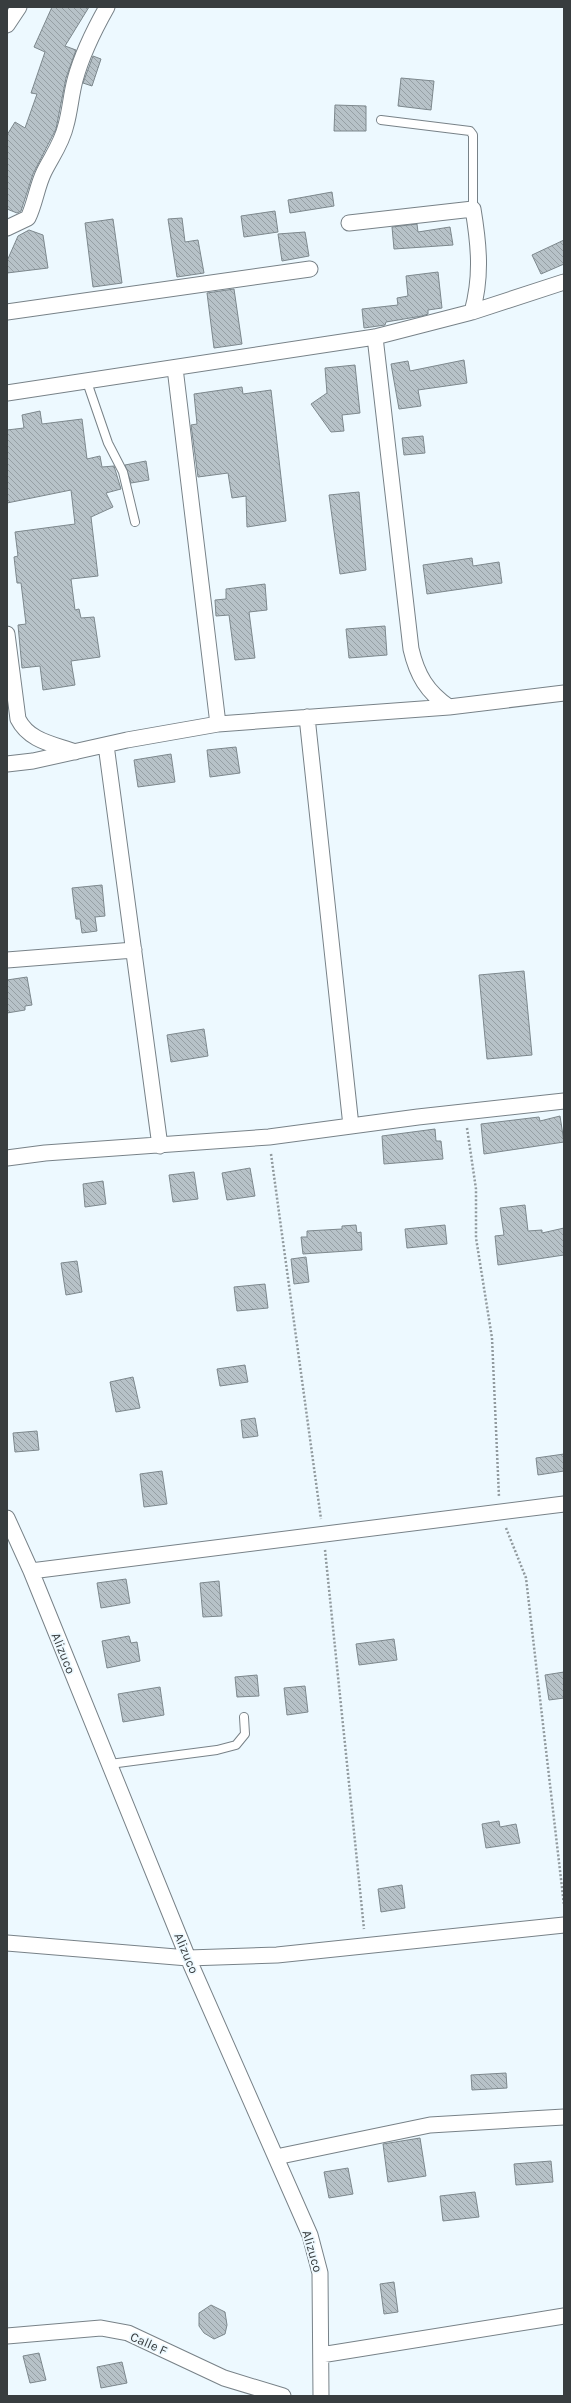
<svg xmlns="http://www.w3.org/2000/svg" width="571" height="2403" font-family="Karla,sans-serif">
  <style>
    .building { fill: url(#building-back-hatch); stroke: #7d888d }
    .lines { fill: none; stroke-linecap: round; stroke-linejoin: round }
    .service-casing { stroke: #788288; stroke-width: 10 }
    .minor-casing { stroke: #788288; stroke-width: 17 }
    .path { stroke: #919a9e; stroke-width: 2.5; stroke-dasharray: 2 2; stroke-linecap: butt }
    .service { stroke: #fff; stroke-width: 8 }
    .minor { stroke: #fff; stroke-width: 15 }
    .labels { text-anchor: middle; stroke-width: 3.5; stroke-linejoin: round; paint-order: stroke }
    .street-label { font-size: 13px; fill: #383d3f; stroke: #edf9ff }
  </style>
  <defs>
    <pattern id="building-back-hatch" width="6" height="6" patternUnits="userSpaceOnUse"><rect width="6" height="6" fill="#b7c2c8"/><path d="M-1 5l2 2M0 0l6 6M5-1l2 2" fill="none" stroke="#969fa4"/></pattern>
  </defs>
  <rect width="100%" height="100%" fill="#edf9ff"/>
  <path class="building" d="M52,7H89L65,46L76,50L66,78L56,129L33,174L21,211L17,213L7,209V135L15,122L25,128L37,94L31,93L45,52L34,47Z
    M93,56L101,59L92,86L83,83Z
    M401,78L434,81L431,110L398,106Z
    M335,105L366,106V131H334Z
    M332,192L334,206L290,213L288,200Z
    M275,211L278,232L244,237L241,216Z
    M182,218L185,242L198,240L204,273L177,277L168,219Z
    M113,219L122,283L93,287L85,223Z
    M417,224L418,232L450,227L453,245L394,249L392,227Z
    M29,230L43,235L48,268L7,273V261L18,236Z
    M305,232L309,256L282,261L278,234Z
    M564,240V264L541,274L532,255Z
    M438,272L442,308L428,310V314L422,316L386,322L385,325L364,328L362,309L398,305L397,298L408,296L406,276Z
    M234,289L242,344L214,348L207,293Z
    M464,360L467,383L418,390L421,406L399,409L391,364L408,361L410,371Z
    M355,365L360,413L342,415L344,431L331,432L311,404L327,393L325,368Z
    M242,387L243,394L271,390L286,521L247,527L246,496L232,498L228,473L198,477L191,425L197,424L194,394Z
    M40,411L42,424L82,419L87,459L100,456L102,467L114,466L121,489L106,493L113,507L91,517L98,576L71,579L75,610L79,609L81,618L94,617L100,657L71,661L75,685L43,690L40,666L22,668L18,625L26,624L21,583H17L14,557L18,556L15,532L75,524L71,490L7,503V430L24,428L22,415Z
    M423,436L425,453L404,455L402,438Z
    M146,461L149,480L131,483L125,465Z
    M359,492L366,570L340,574L329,495Z
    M472,558L473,566L499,562L502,583L427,594L423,565Z
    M265,584L267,610L249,612L255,658L235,660L229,615L216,616L215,600L226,599V589Z
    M385,626L387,655L349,658L346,629Z
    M236,747L240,773L210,777L207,750Z
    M171,754L175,782L138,787L134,760Z
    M102,885L105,916L95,917L97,931L82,933L80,919H76L72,888Z
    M524,971L532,1055L487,1059L479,975Z
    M27,977L32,1005L25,1006V1010L7,1013V980Z
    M204,1029L208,1056L171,1062L167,1035Z
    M560,1116L564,1142L484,1154L481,1124L539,1117L540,1121Z
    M435,1129L436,1141H441L443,1159L384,1164L382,1136Z
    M250,1168L255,1196L227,1200L222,1173Z
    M194,1172L198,1199L173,1202L169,1175Z
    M103,1181L106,1204L85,1207L83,1184Z
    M525,1205L528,1231L542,1230V1233L564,1228V1255L498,1265L495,1236L504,1235L500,1208Z
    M356,1225L357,1233L361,1232L362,1250L303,1254L301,1237H307V1231L342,1229V1226Z
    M445,1225L447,1244L407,1248L405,1229Z
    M306,1257L309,1282L294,1284L291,1259Z
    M77,1261L82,1292L66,1295L61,1263Z
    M265,1284L268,1308L237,1311L234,1287Z
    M245,1365L248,1382L220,1386L217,1369Z
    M133,1377L140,1408L116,1412L110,1382Z
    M255,1418L258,1436L243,1438L241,1420Z
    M37,1431L39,1450L15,1452L13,1433Z
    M564,1454V1471L538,1475L536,1458Z
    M162,1471L167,1504L144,1507L140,1474Z
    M126,1579L130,1603L101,1608L97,1583Z
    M219,1581L222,1616L203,1617L200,1583Z
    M129,1636L131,1643L137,1642L140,1661L107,1668L102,1641Z
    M394,1639L397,1660L359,1665L356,1644Z
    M564,1672V1698L549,1700L545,1675Z
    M257,1675L259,1696L237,1697L235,1677Z
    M305,1686L308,1712L287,1715L284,1688Z
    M160,1687L164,1715L123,1722L118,1694Z
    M499,1821L500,1827L516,1824L520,1843L486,1848L482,1824Z
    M402,1885L405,1908L381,1912L378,1889Z
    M506,2073L507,2088L472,2090L471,2075Z
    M420,2138L426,2176L388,2182L383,2144Z
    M551,2161L553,2182L516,2185L514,2164Z
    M348,2168L353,2194L329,2198L324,2172Z
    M475,2192L479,2217L443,2221L440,2196Z
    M394,2282L398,2312L384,2314L380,2284Z
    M211,2305L225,2312L227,2325L225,2334L214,2339L204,2333L199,2326V2313Z
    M39,2353L46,2380L30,2383L23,2356Z
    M122,2362L127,2383L101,2388L97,2367Z"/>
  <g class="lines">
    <defs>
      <path id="service" d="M381,120L470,131L473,135V209
        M87,382L108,443L123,472L135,522
        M110,1764L217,1750L236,1745L245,1734L244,1717"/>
      <path id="minor" d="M7,25L19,7
        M349,223L473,209C479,245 482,277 472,312
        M7,228L28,218C35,204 37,186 44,172C52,156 62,143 66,125C70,111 71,95 75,80C82,54 94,30 107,7
        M7,312L310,269
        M375,337L411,649C417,675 427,692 449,707
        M175,368L218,724
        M7,393L375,337L472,312L564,282
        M7,634L18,719C29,741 53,744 75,752
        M307,717L351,1126
        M106,745L160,1146
        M7,764L33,761L127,740L218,724L449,707L564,693
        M7,960L134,950
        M7,1158L45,1153L269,1137L418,1117L564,1101
        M7,1518L31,1571L188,1958L310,2235L320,2273L321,2396
        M31,1571L564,1504
        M7,1943L188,1958L277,1955L564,1925
        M276,2157L430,2125L564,2117
        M7,2336L101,2328L128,2333L224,2378L283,2396
        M321,2355L564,2316"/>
    </defs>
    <use href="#service" class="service-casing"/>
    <use href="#minor" class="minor-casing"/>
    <path class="path" d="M467,1128L476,1189V1238L492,1338L499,1497
      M271,1154L321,1519
      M506,1528L526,1578L564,1905
      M325,1550L364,1929"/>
    <use href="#service" class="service"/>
    <use href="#minor" class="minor"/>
  </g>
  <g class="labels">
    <g class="street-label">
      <text transform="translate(64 1653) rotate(68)" y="5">Alizuco</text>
      <text transform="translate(187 1953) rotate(67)" y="5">Alizuco</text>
      <text transform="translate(313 2251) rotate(74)" y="5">Alizuco</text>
      <text transform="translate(149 2343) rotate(24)" y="5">Calle F</text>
    </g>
  </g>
  <rect width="571" height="2403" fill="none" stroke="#383d3f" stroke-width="16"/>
</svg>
